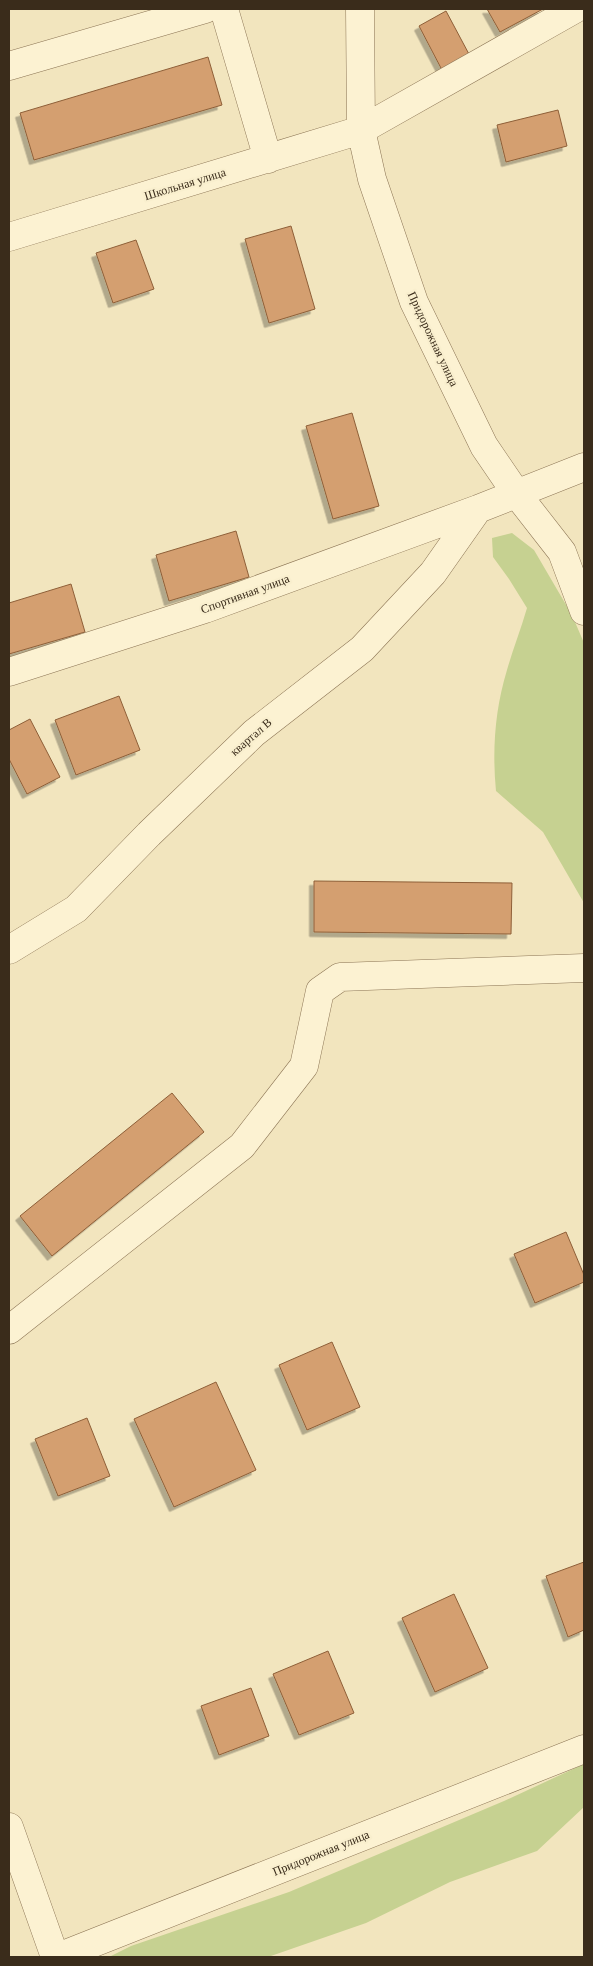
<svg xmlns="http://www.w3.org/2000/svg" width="593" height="1966" font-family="Georgia,serif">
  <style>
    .green { fill: #c6d191 }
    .building { fill: #d49f70; stroke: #8e5f38; filter: url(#shadow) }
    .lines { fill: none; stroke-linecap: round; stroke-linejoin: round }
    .minor-casing { stroke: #8c7555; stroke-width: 29 }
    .minor { stroke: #fcf2d2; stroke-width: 28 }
    .labels { text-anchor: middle; stroke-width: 4.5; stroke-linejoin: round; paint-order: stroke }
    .street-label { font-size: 12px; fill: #3a2c1b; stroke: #f9efce }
  </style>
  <defs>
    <filter id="shadow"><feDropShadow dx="-4.5" dy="4.5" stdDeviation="0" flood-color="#0004"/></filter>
  </defs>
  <rect width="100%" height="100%" fill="#f2e5be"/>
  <path class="green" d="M512,533L534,550L572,615L584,643V903L543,832L496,791C492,750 495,709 507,670C513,649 521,629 527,608L509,579L493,557L492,538Z
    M584,1764V1807L537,1851L450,1882L366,1923L268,1957H109L131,1946L289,1892L504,1801Z"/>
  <path class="building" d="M487,9H543L500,32Z
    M446,11L470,56L442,70L419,26Z
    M208,57L222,105L34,160L20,113Z
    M558,110L567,146L506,162L497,125Z
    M291,226L315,309L269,323L245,239Z
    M136,240L154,289L113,303L96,253Z
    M352,413L379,506L333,519L306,426Z
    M236,531L249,577L169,601L156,555Z
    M71,584L85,632L9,654V603Z
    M119,696L140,750L76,775L55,720Z
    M30,719L60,777L27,794L9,759V730Z
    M314,881L512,883L511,934L314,932Z
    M172,1093L204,1132L52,1256L20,1216Z
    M566,1232L584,1275V1282L535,1303L514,1254Z
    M332,1342L360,1407L307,1430L279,1365Z
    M216,1382L256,1470L174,1507L134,1419Z
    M87,1418L110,1476L58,1496L35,1439Z
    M584,1562V1630L568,1637L546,1576Z
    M454,1594L488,1668L435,1692L402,1618Z
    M328,1651L354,1713L299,1735L273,1674Z
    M251,1688L269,1736L219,1755L201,1706Z"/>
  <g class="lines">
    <defs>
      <path id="minor" d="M224,9L268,159
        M360,9L361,130L372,179L414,302L484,446L516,493L562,552L584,611
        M9,66L205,9
        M9,237L361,130L575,9
        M9,672L205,609L478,509L584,467
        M9,950L76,909L149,834L254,733L362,649L433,573L478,509
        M9,1330L242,1146L304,1066L320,991L340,977L584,968
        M9,1827L55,1957
        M58,1957L584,1749"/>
    </defs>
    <use href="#minor" class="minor-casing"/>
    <use href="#minor" class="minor"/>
  </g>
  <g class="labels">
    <g class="street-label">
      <text transform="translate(185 184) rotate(-17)" y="4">Школьная улица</text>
      <text transform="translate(433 339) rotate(65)" y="4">Придорожная улица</text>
      <text transform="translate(245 594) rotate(-20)" y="4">Спортивная улица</text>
      <text transform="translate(251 737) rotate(-41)" y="4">квартал В</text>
      <text transform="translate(321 1853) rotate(-22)" y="4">Придорожная улица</text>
    </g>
  </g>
  <rect width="593" height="1966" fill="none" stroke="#3a2c1b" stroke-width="20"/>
</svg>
